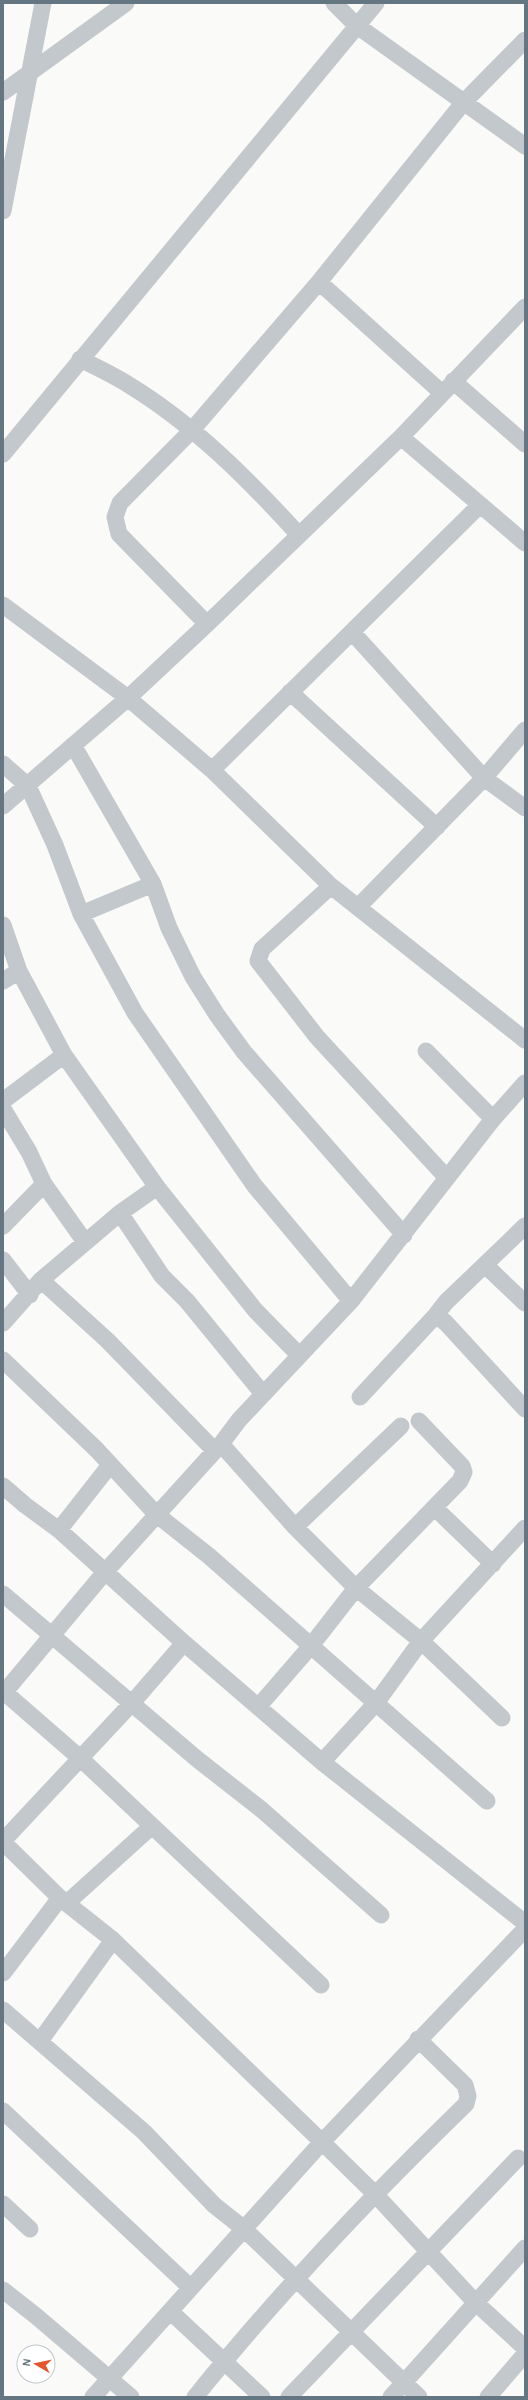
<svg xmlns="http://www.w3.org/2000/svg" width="528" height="2400" font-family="'Alegreya Sans',sans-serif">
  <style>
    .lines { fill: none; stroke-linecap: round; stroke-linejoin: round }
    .street { stroke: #c3c8cc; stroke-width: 17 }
  </style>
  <rect width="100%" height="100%" fill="#fafaf8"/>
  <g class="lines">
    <path class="street" d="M334,3L356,25L525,146
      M3,92L126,3
      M3,211L43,3
      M319,282L442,393
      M80,359C96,367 113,375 129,385C193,424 248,479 298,534
      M453,381L525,444
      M401,437L525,543
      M3,454L376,3
      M3,605L128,698L212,770L331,886L525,1040
      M207,624L119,534L115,517L120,503L192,430L319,282L463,103L525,40
      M352,632L484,778L525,808
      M290,692L437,827
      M73,745L153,884L169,928L193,977L217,1015L244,1052L404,1235
      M3,764L28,786L55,845L81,914L135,1013L254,1185L351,1301
      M212,770L480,505
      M3,806L128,698L207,624L401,437L525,307
      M331,886L262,949L258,961L317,1037L447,1178
      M358,907L484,778L525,730
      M81,914L153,884
      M3,925L19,971L64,1055L157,1187L255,1310L299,1355
      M3,981L19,971
      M426,1051L493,1119
      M3,1101L64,1055
      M3,1109L29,1152L44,1184L85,1242
      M120,1213L162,1276L187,1301L263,1394
      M3,1226L44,1184
      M525,1226L446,1302L436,1315L446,1323L525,1409
      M3,1260L30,1295
      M485,1265L525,1303
      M41,1280L108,1341L214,1450
      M3,1323L41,1280L120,1213L157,1187
      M3,1360L97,1450L156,1514L209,1556L487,1801
      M360,1397L436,1315
      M221,1444L295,1527L356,1588L421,1641L502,1718
      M3,1486L25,1505L59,1530L184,1643L322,1762L525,1923
      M435,1508L493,1564
      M295,1527L401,1426
      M59,1530L110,1465
      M3,1594L197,1759L262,1810L381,1915
      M3,1691L80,1758L321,1985
      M3,1694L105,1572L221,1444L239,1420L351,1301L493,1119L525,1083
      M258,1707L310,1647L356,1588L460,1481L464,1472L462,1466L419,1421
      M322,1762L376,1703L421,1641L525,1528
      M3,1841L132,1703L184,1643
      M3,1842L60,1898L113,1940L322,2142L374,2193L475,2302L525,2348
      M68,1902L152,1826
      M3,1973L60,1898
      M3,2010L144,2132L214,2205L243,2228L419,2397
      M40,2041L113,1940
      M3,2111L191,2288
      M3,2204L30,2229
      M3,2290L36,2316L131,2397
      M171,2312L262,2397
      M93,2397L322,2142L525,1929
      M195,2397C279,2293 370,2197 466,2104L468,2096L465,2085L418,2039
      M289,2397L518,2158
      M391,2397L525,2248
      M488,2397L525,2354"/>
  </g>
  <rect width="528" height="2400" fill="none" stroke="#657683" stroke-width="8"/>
  <g transform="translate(36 2364) rotate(279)"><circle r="19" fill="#ffffff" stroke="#c1c8cd"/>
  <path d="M0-3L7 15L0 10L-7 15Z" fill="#e4572e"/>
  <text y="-6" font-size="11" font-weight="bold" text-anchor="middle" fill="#657683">N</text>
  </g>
</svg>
